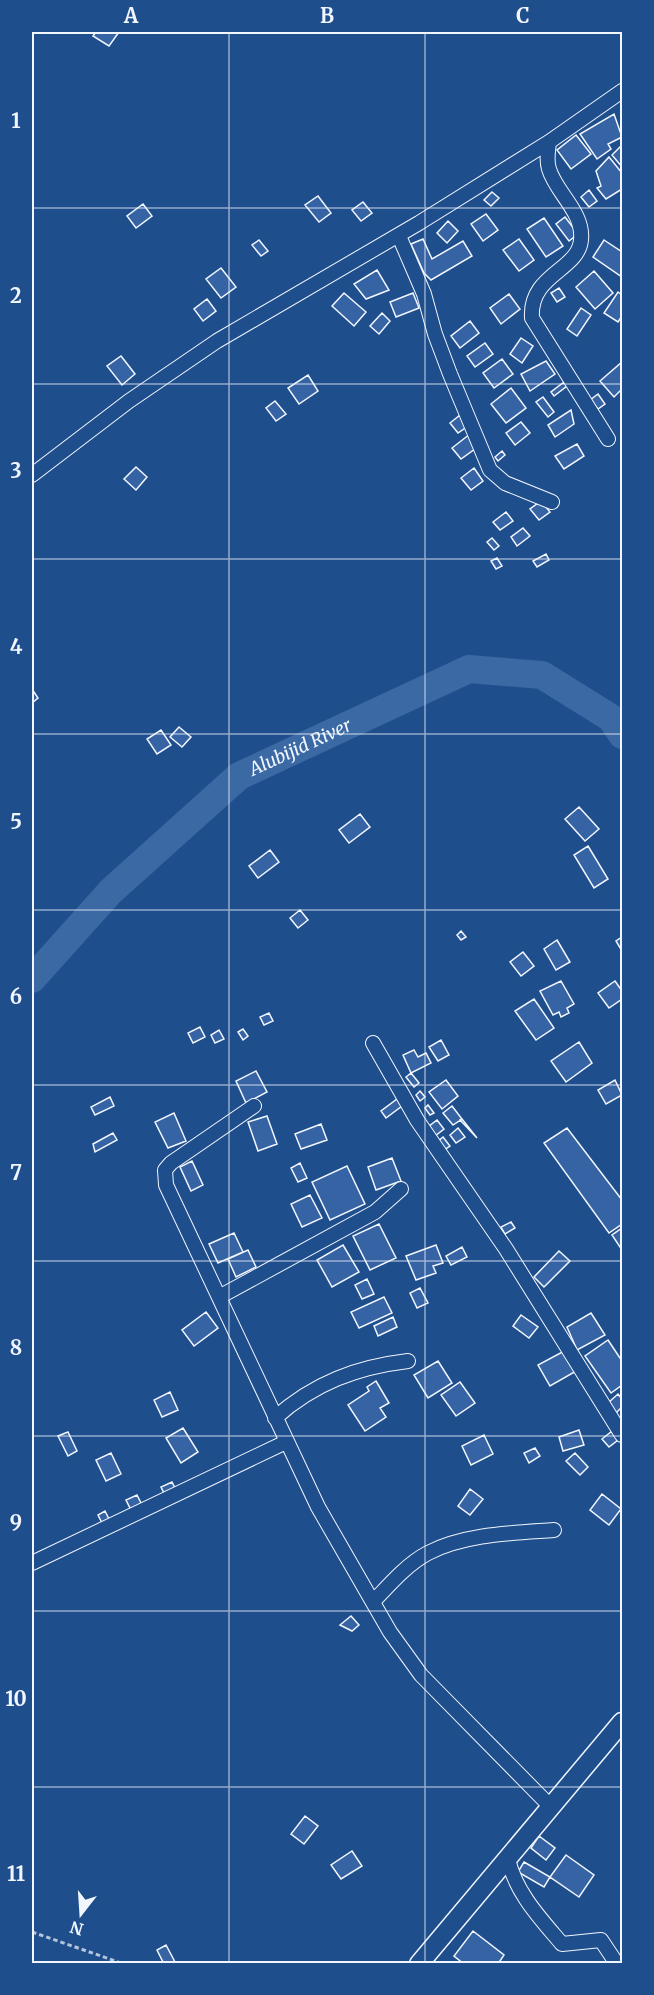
<svg xmlns="http://www.w3.org/2000/svg" width="654" height="1995" font-family="Merriweather,serif">
  <style>
    .lines { fill: none; stroke-linecap: round; stroke-linejoin: round }
    .river { stroke: #3b69a3; stroke-width: 28 }
    .building { fill: #3563a3; stroke: #f2f6ff; stroke-width: 1.5 }
    .minor-casing { stroke: #f2f6ff; stroke-width: 16 }
    .tertiary-casing { stroke: #f2f6ff; stroke-width: 21 }
    .path { stroke: #b3c4dc; stroke-width: 3; stroke-dasharray: 4.5 3; stroke-linecap: butt }
    .minor { stroke: #1f4e8c; stroke-width: 14 }
    .tertiary { stroke: #1f4e8c; stroke-width: 18 }
    .grid { fill: none; stroke: #f2f6ff; stroke-width: 1.5; stroke-opacity: 0.55 }
    .labels { text-anchor: middle; stroke-width: 4.5; stroke-linejoin: round; paint-order: stroke }
    .water-label { font-size: 18px; font-style: italic; fill: #f2f6ff; stroke: #1f4e8c }
    .neatline { fill: none; stroke: #f2f6ff; stroke-width: 2 }
    .grid-label { font-size: 20px; text-anchor: middle; font-weight: bold; fill: #f2f6ff }
  </style>
  <rect width="100%" height="100%" fill="#1f4e8c"/>
  <g class="lines">
    <path class="river" id="s1" d="M32,979L111,891L239,776L469,669L542,675L611,718L622,735"/>
  </g>
  <path class="building" d="M96,32H119L109,46L93,36Z
    M614,114L622,137L608,144L611,149L597,159L580,134Z
    M576,135L591,154L571,169L557,150Z
    M622,145V167L612,155Z
    M609,157L622,173V189L606,199L597,188L601,186L596,171Z
    M589,190L597,201L589,207L581,197Z
    M492,192L499,198L491,206L484,200Z
    M318,196L331,213L319,222L305,205Z
    M363,202L372,213L361,221L352,210Z
    M143,204L152,216L136,228L127,216Z
    M486,214L498,230L483,241L471,224Z
    M565,217L578,234L569,241L556,224Z
    M544,218L563,246L546,257L527,229Z
    M448,221L458,231L447,243L437,233Z
    M423,239L432,259L463,241L472,256L431,280L424,273L411,244Z
    M519,239L534,260L519,271L503,250Z
    M259,240L268,251L261,256L252,245Z
    M604,240L622,252V277L593,257Z
    M221,268L236,287L221,298L206,279Z
    M377,270L389,290L366,299L354,284Z
    M594,271L613,293L595,309L576,287Z
    M559,288L565,297L557,302L551,293Z
    M618,292L622,295V316L618,322L604,313Z
    M344,293L366,312L354,326L332,306Z
    M413,293L419,308L396,317L390,302Z
    M509,294L520,309L501,324L490,308Z
    M207,299L216,311L203,321L194,309Z
    M581,308L591,315L577,336L567,329Z
    M382,313L390,321L379,334L370,326Z
    M470,321L479,333L460,348L451,336Z
    M521,338L533,346L522,363L510,354Z
    M485,343L493,354L475,367L467,356Z
    M121,356L135,374L122,385L107,366Z
    M502,359L513,374L494,388L483,373Z
    M546,361L555,374L530,391L521,374Z
    M622,362V389L614,397L600,381Z
    M308,375L318,391L299,404L288,388Z
    M564,382L567,386L554,396L551,392Z
    M511,388L526,408L506,423L491,404Z
    M598,394L605,404L598,409L590,400Z
    M543,397L554,412L548,417L536,402Z
    M275,401L286,414L276,421L266,408Z
    M571,410L574,424L555,437L548,425Z
    M460,415L468,426L458,433L450,423Z
    M521,422L530,433L515,445L506,433Z
    M470,434L479,446L461,459L452,448Z
    M577,444L584,456L564,469L555,456Z
    M502,451L505,455L498,461L495,457Z
    M136,467L147,477L136,490L124,479Z
    M474,468L483,481L471,490L461,478Z
    M541,501L550,512L539,520L530,509Z
    M506,512L513,521L500,530L493,522Z
    M523,528L530,536L517,546L511,537Z
    M492,538L499,546L494,550L487,542Z
    M546,554L549,560L537,567L533,561Z
    M497,558L502,566L496,569L491,561Z
    M32,689L38,698L32,703Z
    M179,727L191,737L182,747L170,737Z
    M161,730L171,745L157,754L147,739Z
    M579,807L599,829L585,841L565,819Z
    M360,814L370,827L349,843L339,830Z
    M588,846L608,879L594,888L574,855Z
    M270,850L279,862L258,878L249,866Z
    M300,910L308,920L298,928L290,918Z
    M461,931L466,937L461,940L457,935Z
    M622,937V951L616,941Z
    M557,940L570,962L556,970L544,949Z
    M523,952L534,966L521,976L510,962Z
    M561,981L574,1004L567,1008L569,1013L561,1017L559,1012L553,1015L540,991Z
    M615,981L622,991V999L609,1008L598,993Z
    M534,999L554,1028L536,1040L515,1011Z
    M269,1013L273,1021L264,1025L260,1017Z
    M200,1027L205,1037L193,1043L188,1033Z
    M243,1029L248,1036L243,1040L238,1032Z
    M219,1030L224,1039L215,1043L211,1035Z
    M441,1040L449,1055L438,1061L429,1047Z
    M579,1042L592,1063L566,1082L551,1061Z
    M414,1050L418,1057L426,1053L431,1063L411,1073L403,1055Z
    M256,1071L267,1092L246,1103L236,1081Z
    M411,1073L419,1083L414,1087L406,1077Z
    M446,1080L458,1096L442,1109L429,1092Z
    M615,1080L622,1095L606,1104L598,1090Z
    M420,1091L425,1097L420,1101L416,1095Z
    M401,1096L406,1103L386,1118L381,1111Z
    M110,1097L114,1106L95,1115L91,1107Z
    M428,1105L434,1113L430,1115L425,1108Z
    M452,1106L462,1119L453,1125L443,1113Z
    M174,1113L186,1141L168,1148L155,1122Z
    M267,1116L277,1144L258,1151L248,1122Z
    M462,1119L477,1138L460,1120Z
    M437,1120L444,1129L435,1136L428,1127Z
    M321,1124L327,1140L301,1149L295,1134Z
    M458,1128L465,1137L456,1143L450,1135Z
    M567,1128L622,1200V1224L609,1233L544,1143Z
    M113,1133L117,1140L95,1152L93,1144Z
    M443,1137L450,1146L444,1150L437,1142Z
    M392,1158L401,1181L376,1190L368,1167Z
    M192,1161L203,1185L191,1191L180,1167Z
    M300,1163L307,1178L298,1182L291,1168Z
    M347,1166L365,1204L330,1220L312,1182Z
    M310,1195L322,1218L302,1227L291,1204Z
    M511,1222L515,1228L505,1234L501,1227Z
    M379,1224L396,1258L370,1270L353,1236Z
    M622,1228V1250L612,1235Z
    M234,1233L243,1252L218,1263L209,1244Z
    M343,1245L359,1272L332,1287L317,1260Z
    M436,1245L443,1263L433,1266L436,1273L416,1280L406,1256Z
    M462,1247L467,1257L451,1265L446,1256Z
    M248,1250L256,1267L236,1277L228,1259Z
    M559,1251L570,1261L544,1287L534,1277Z
    M367,1279L374,1294L362,1299L355,1285Z
    M420,1288L428,1303L417,1308L410,1293Z
    M384,1297L392,1313L359,1328L351,1312Z
    M206,1312L218,1328L194,1346L182,1330Z
    M591,1313L605,1335L577,1350L567,1327Z
    M521,1315L538,1327L529,1338L513,1326Z
    M393,1317L397,1327L378,1336L374,1326Z
    M608,1340L622,1361V1385L611,1393L585,1356Z
    M566,1350L578,1370L550,1386L538,1365Z
    M438,1361L452,1383L428,1398L414,1375Z
    M376,1381L389,1403L380,1408L386,1417L365,1431L348,1405L369,1391L367,1387Z
    M460,1382L475,1403L456,1416L441,1395Z
    M170,1392L178,1410L162,1417L154,1400Z
    M618,1394L622,1399V1407L616,1413L608,1403Z
    M183,1428L198,1452L181,1463L166,1438Z
    M579,1430L584,1445L563,1451L559,1437Z
    M612,1431L618,1440L609,1447L602,1439Z
    M68,1432L77,1451L68,1456L58,1436Z
    M484,1435L493,1454L471,1465L462,1446Z
    M535,1448L540,1456L529,1463L524,1453Z
    M111,1453L121,1474L106,1481L96,1460Z
    M575,1453L588,1467L580,1475L566,1461Z
    M172,1482L176,1490L165,1495L161,1487Z
    M470,1489L483,1499L470,1515L458,1506Z
    M602,1494L621,1509L609,1525L590,1510Z
    M137,1495L144,1509L133,1514L126,1500Z
    M105,1511L110,1521L103,1525L98,1515Z
    M351,1616L359,1625L352,1631L340,1625Z
    M305,1816L318,1826L304,1844L291,1834Z
    M539,1836L555,1848L546,1860L531,1848Z
    M352,1851L362,1866L341,1879L331,1865Z
    M566,1855L594,1875L579,1897L550,1877Z
    M524,1862L550,1877L544,1887L518,1872Z
    M473,1931L504,1955L498,1964H464L454,1956Z
    M166,1945L175,1962L172,1964H164L157,1950Z"/>
  <g class="lines">
    <defs>
      <path id="minor" d="M549,142C548,152 546,160 549,169C556,193 584,212 581,240C578,271 529,274 532,318L608,439
        M399,236L424,294L435,334L450,374L490,470L505,483L552,502
        M32,475L129,401L217,341L419,223L549,142L622,91
        M373,1043L417,1120L506,1249L622,1435
        M254,1106L171,1163L165,1170L166,1185L318,1507L390,1632L421,1675L551,1807
        M219,1297L375,1212L401,1189
        M275,1418C314,1383 357,1367 408,1361
        M32,1563L286,1442
        M373,1602C389,1585 407,1564 428,1553C464,1534 513,1533 554,1530
        M508,1859C516,1893 540,1918 562,1944L601,1940L617,1964"/>
      <path id="tertiary" d="M419,1964L622,1722"/>
    </defs>
    <use href="#minor" class="minor-casing"/>
    <use href="#tertiary" class="tertiary-casing"/>
    <path class="path" d="M32,1932L124,1964"/>
    <use href="#minor" class="minor"/>
    <use href="#tertiary" class="tertiary"/>
  </g>
  <path class="grid" d="M229,32V1964M425,32V1964M32,208H622M32,384H622M32,559H622M32,734H622M32,910H622M32,1085H622M32,1261H622M32,1436H622M32,1611H622M32,1787H622"/>
  <g class="labels">
    <g class="water-label">
      <text dy="6" stroke="none"><textPath href="#s1" startOffset="358">Alubijid River</textPath></text>
    </g>
  </g>
  <rect width="654" height="1995" fill="none" stroke="#1f4e8c" stroke-width="66"/>
  <g transform="translate(81 1914) rotate(197)" stroke="#1f4e8c" stroke-width="4.5" paint-order="stroke">
  <path d="M0-4.5L10 22L0 15L-10 22Z" fill="#f2f6ff"/>
  <text y="-9" font-size="16" font-weight="bold" text-anchor="middle" fill="#f2f6ff">N</text>
  </g>
  <rect x="33" y="33" width="588" height="1929" class="neatline"/>
  <g class="grid-label">
    <text x="131" y="23">A</text>
    <text x="327" y="23">B</text>
    <text x="523" y="23">C</text>
    <text x="16" y="128">1</text>
    <text x="16" y="303">2</text>
    <text x="16" y="478">3</text>
    <text x="16" y="654">4</text>
    <text x="16" y="829">5</text>
    <text x="16" y="1004">6</text>
    <text x="16" y="1180">7</text>
    <text x="16" y="1355">8</text>
    <text x="16" y="1530">9</text>
    <text x="16" y="1706">10</text>
    <text x="16" y="1881">11</text>
  </g>
</svg>
